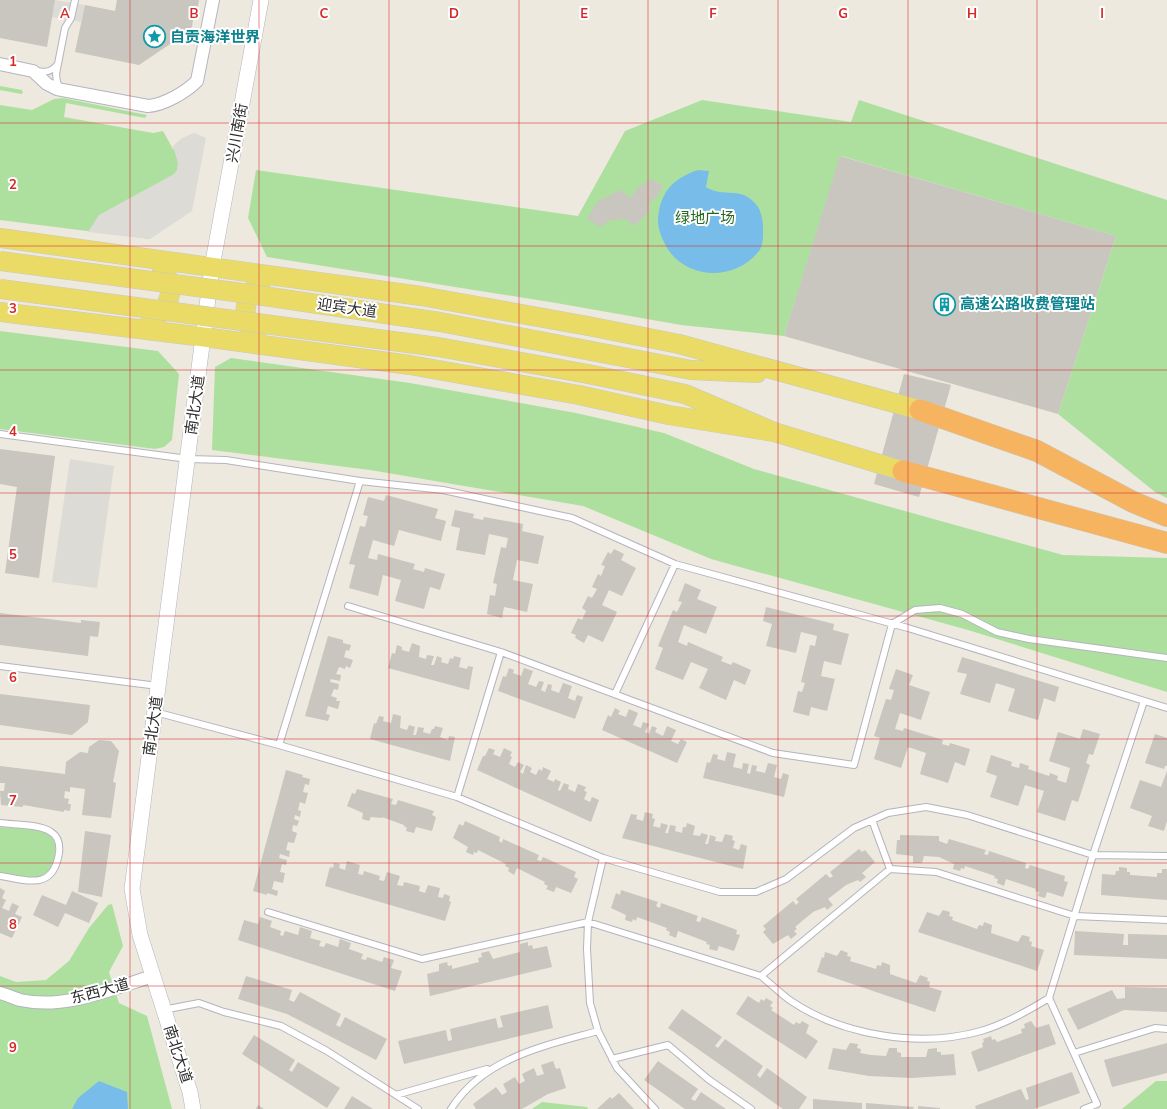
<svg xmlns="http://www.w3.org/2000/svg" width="1167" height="1109" font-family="Mulish,'Noto Sans SC',sans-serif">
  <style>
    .green { fill: #ade09f }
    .plaza { fill: #dddbd6 }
    .water { fill: #78bde9 }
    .building { fill: #c9c5bf }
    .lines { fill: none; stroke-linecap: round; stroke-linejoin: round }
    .service-casing { stroke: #b3b4bf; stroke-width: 8 }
    .minor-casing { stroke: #b3b4bf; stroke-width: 14 }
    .tertiary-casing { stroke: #b3b4bf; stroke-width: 16 }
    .primary-casing { stroke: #c8c8c8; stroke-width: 20 }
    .motorway-casing { stroke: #c8c8c8; stroke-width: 22 }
    .service { stroke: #fff; stroke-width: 6 }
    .minor { stroke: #fff; stroke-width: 12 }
    .tertiary { stroke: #fff; stroke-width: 15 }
    .primary { stroke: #eadb67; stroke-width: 19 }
    .motorway { stroke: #f6b461; stroke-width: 21 }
    .primary-bridge-casing { stroke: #c8c8c8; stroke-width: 20; stroke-linecap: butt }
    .primary-bridge { stroke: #eadb67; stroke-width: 19 }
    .grid { fill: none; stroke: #d62828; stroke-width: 1; stroke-opacity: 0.55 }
    .labels { text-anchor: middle; stroke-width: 4; stroke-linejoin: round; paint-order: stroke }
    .culture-label { font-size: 15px; font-weight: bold; fill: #0d838f; stroke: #fff; text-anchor: start }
    .street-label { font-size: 15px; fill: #2c2c2c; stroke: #fff }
    .park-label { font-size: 15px; fill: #25671f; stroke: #fff }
    .grid-label { font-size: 13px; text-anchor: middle; font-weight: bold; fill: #d62828; stroke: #fff; stroke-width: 4; stroke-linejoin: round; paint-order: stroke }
  </style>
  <rect width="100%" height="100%" fill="#ede9df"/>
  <path class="green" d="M0,86L22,90L23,93L21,94L0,90Z
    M63,98L147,115L145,118L66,103L64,117L153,133L163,131L173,149L203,152L150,239L0,220V105L32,110L54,99Z
    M702,100L851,122L859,100L1167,200V498L1155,492L1058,414L1116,236L841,156L784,336L681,325L556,303L267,257L248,218L256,170L578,216L625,131Z
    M0,331L158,351L179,374L172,440L164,447L155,449L0,429Z
    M231,358L410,383L576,413L664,433L754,469L1063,555L1167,558V692L968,630L711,559L583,506L370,470L212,450L215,367Z
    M0,827C13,828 38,828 48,834C55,839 56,846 55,853C55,857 55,862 53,865C47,885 14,874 0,873Z
    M112,904L123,946L109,972L119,1003L147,1016L172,1109H0V976L16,982L46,980L69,961L89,928L108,905Z
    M1156,1081H1167V1109H1122Z
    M542,1102L587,1107L588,1109H532Z"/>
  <path class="plaza" d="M55,0L85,5L81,22L52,17Z
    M194,133L206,138L192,211L150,239L88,232L99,215L174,174L177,170L178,163L173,146L182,138Z
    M70,459L114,466L97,588L52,582Z"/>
  <path class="water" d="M698,170L709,171L706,187C724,199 742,184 758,207C761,211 762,219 763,224C763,232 764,244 759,251C735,282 685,280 666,246C660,235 656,224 659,211C663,188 677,177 698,170Z
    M99,1081L127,1092L128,1109H72L78,1098Z"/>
  <path class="building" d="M0,0H55L47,47L0,38Z
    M117,0H199L197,12H194L192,27L178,36L179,38L139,65L75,52L85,5L115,11Z
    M840,156L1116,236L1058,414L784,336Z
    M651,179L663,186L657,196L649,203L648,213L634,226L626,219L610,220L601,227L587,219L598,201L621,190L631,198L636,189Z
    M904,374L951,385L919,497L874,484Z
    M0,449L55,456L39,578L5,573L17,487L0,484Z
    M386,495L438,509L435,518L446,521L441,541L399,530L394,546L373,540L368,558L377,560L378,554L415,564L413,569L424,572L425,568L445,574L440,590L430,587L424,609L395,601L401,580L383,575L378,596L349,588L355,565L349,564L360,526L365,527L368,516L363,515L368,497L384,501Z
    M455,510L474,514L473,518L483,520L484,517L523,524L522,531L544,536L538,564L517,560L513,580L533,584L527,612L504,607L502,618L487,614L490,595L495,596L497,584L493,583L501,547L506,548L508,538L489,534L485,555L456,550L460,528L451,526Z
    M614,549L624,554L621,560L636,568L622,596L609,590L602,605L617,612L603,642L588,635L584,643L575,638L576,635L571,633L578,618L582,620L586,611L582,608L588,596L592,598L597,589L592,587L598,574L601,576L605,566L601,565L608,552L611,554Z
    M685,583L701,590L697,599L717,607L706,634L684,625L678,642L687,646L688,642L723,657L721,661L731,665L733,662L751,670L745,685L734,680L726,700L699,688L708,669L691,662L683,680L655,669L663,648L658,646L673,610L677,612L682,602L678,601Z
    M766,607L834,624L833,630L849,634L841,665L824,661L821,676L835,679L827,711L811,707L809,716L793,712L798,691L802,692L805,683L801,682L810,645L815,646L817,636L801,632L796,653L766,646L772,624L763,621Z
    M0,613L81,623V620L100,622L98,637L90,636L88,656L0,645Z
    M328,636L343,640V643L351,645L349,651L346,650L344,657L353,660L350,668L346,666L345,669L339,667L336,674L341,675L340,681L331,679L330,682L339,684L338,690L334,689L331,696L337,698L336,701H340L338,709L328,706L326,714L330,715L328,721L305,716Z
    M412,643L420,646L419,657L426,659L427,655L434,656L431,665H434L437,656L442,658L441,662L448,664L450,658L453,659L454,656L461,658L459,667L467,669L468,666L473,667L469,690L388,668L392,653L395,654L397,645L402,647V650L409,652Z
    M962,657L1059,687L1055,702L1044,698L1038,720L1008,711L1015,689L996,683L990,703L960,694L967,674L957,672Z
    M509,668L514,670L513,673L521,676L524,668L533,671L528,684L536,687L539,681L544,682L541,690L545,692L548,684L552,685L551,690L559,693L563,683L572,686L568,698L575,701L577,695L583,697L575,719L498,691L503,676L506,677Z
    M896,669L913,675L909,685L930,692L921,720L900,713L895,729L903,731L904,728L943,740L942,744L949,746L950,743L970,749L965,766L955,762L948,783L920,774L926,753L908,747L901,768L874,759L880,738L874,736L886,699L891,700L894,690L889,689Z
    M0,694L90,705L88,722L72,735L0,725Z
    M615,708L620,711L618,714L626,717L629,709L638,713L633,725L641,728L643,722L649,724L645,732L649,734L652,726L657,728L655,732L663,736L667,726L676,730L671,741L678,744L681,739L687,742L677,763L602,730L608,715L611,717Z
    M393,714L401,716L400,728L407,730L409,725L415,727L413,735H416L418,727L424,728L423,732L430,734L432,729H434L435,726L443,728L440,737L448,740L449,736L455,737L450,761L370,739L374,723L376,724L379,716L384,717L383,721L391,723Z
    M1083,729L1100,734L1093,755L1089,754L1086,763L1090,765L1078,802L1072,800L1065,821L1037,812L1044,791L1025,785L1018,806L990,797L997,776L986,772L991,755L1012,762L1011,766L1019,768L1020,763L1029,766L1028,769L1049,776L1050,773L1058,776L1057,780L1066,783L1070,768L1049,761L1058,732L1080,739Z
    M1155,734L1167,738V766H1165L1164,769L1145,763Z
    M99,740L111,741L119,751L113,782L116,783L111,818L82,815L85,789L70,787V792L65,791L64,798L69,799L68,804H71L70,811L64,810V812L29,806L23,805V807L1,805L0,791H4L5,783H0V766L65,774L66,762L80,752L88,753L89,747Z
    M489,748L495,750L493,754L500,757L504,748L512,752L510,756L512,757L509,764L515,767L518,762L524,765L520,772L523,774L526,765L532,768L530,772L536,775L539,769L542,771L543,767L551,771L547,779L554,782L555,779L561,782L558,790L560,791L564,783L569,785L568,789L575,792L578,784L586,787L584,791L587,792L584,799L590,802L592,797L599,800L591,822L477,770L483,756H485Z
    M727,752L736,754L733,767L742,769L743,763L749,764L747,773L750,774L752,765L757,766L756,771L765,773L768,763L777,765L774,777L781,779L783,773L789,775L784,797L703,778L707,762L710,763L713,754L718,755L717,759L725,761Z
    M286,770L303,775L302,777L310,779L309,785L305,784L303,792L308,793L305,804L300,802L298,810L301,811L300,817L295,815L294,819L299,821L297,826L293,825L292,831L297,833L294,843L288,842L286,850L290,851L289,857L280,854L279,858L287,860L286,865L282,864L280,872L285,873L283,883L274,881L272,889L278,891L277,896L267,893V895L253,891Z
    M1167,771V821L1164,831L1148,826L1152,816L1130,808L1140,780L1161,787Z
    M357,789L393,799L391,804L396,805L398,800L434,811L432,815L436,817L432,831L416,827L414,833L406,831L407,828L404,826V825L382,817V818L371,817L369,821L362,819L363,813L347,806L352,793L355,794Z
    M645,812L653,814L652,818L655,819L653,826L660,828L661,823L668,825L665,833H668L670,825L676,826L675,831L682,833L683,827H686L687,823L695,826L693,835L700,836L701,833L708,835L705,844H708L710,835L716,837L715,841L722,842L725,834L733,836L732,840L735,841L733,848L739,850L741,844L747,846L743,869L622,838L631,814L637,815L636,819L643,821Z
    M465,821L500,837L499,841L502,843L503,839L539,855L537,860L541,861L543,857L576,872L574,877L578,879L571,893L556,887L554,892L546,889L548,886L544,884L545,882L517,868L514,875L508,871L509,868L505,866L506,864L478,850L477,853L474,852L473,855L466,852L468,847L453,838L459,824L463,826Z
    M85,831L111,835L102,897L78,892Z
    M900,835L939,836V841L947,844L949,839L986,850L984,854L988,855L989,851L1026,863L1025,868L1028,869L1030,865L1065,876L1064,881L1068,882L1063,897L1047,892L1045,898L1038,896L1039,892L1035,891L1036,889L1006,879L1004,886L997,883L998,879L994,878L995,876L965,866L964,869L961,868L960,871L953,869L954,864L939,857L924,856L922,863H913V856L896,854L897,840H900Z
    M859,849L862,852L865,850L875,862L862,873L866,877L860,882L858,880L846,885L828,899L833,905L827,910L825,907L813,912L795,927L797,929L794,931L797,934L791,939L788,935L773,944L763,932L766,929L763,926L793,901L796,905L799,902L796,899L826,874L830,878L833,876L830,872Z
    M347,861L360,865L358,874L363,875L364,871L380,876L379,880L384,881L387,872L400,876L397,885L403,886L404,882L420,886L419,891L425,893L428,885L440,888L438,897L443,898L444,894L450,896L449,901L451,902L445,921L325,886L330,867L333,868L334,863L340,864L339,868L345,870Z
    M1119,867L1127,868V872H1130V875L1157,877V873H1162V869H1167V900L1101,895L1102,874L1115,875L1116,871H1119Z
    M0,888L5,891L2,898L6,900L2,908L9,911L12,903L19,906L15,914L22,917L12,938L0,933Z
    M621,890L658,902L656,906L660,908L661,903L698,916L696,921L700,922L702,917L737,930L736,934L740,935L734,951L719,946L717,951L709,949L710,945L706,944L707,942L678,931L676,938L669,935L670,932L666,930L667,928L637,917L636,921L633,919L632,922L625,920L626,915L611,908L616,893L620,895Z
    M72,891L98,903L89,923L65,913L58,927L33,915L42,895L66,905Z
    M943,910L950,912L949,916L953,917L952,920L977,929L979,925L983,926L984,922L992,925L991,933L1018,942L1022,935L1030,937L1029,941L1032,942L1031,946L1044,950L1037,971L918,932L927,912L939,916Z
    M260,917L272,921L270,927L281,931L280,935L283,936L285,931L298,935L300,927L312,931L310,938L321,941L319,946L324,947L326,943L338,947L340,939L351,943L349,949L363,954L361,959L366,960L367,957L382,962L384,957L394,960L391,968L402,971L395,991L238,940L244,920L258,924Z
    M1075,931L1124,934L1123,945H1128V934L1167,935V959L1074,955Z
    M528,942V946L532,945L533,949L547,946L552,967L430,996L427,974L439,971V964L447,962L448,966L452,965V969L479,962L478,958L482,957L481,953L489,951L493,959L520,952V944Z
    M841,950L848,953L847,956L851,957L850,961L876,969L877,965L881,966L882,962L890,965V974L916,983L920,975L928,978L927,981L930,982L929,987L942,991L935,1012L817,972L822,957L824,958L825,952L837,956Z
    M246,976L292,990L289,1000L294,1002L300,992L341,1014L336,1025L340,1027L345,1017L387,1039L376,1060L287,1014L238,999Z
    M1125,987L1167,988V1012L1124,1010L1078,1030L1067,1009L1112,990L1117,999L1125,998Z
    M748,996L759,1003L761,999L764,1001L766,998L773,1002L770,1006L773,1008L771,1010L794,1025L796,1022L800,1024L802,1021L809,1025L806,1033L818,1041L806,1059L736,1014Z
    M548,1005L553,1028L404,1064L398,1041L446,1030L448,1041L452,1040L450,1029L496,1018L498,1028L503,1027L500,1016Z
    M682,1009L722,1037L715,1046L718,1048L725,1039L763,1066L757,1075L760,1078L767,1068L807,1097L799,1109H783L668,1028Z
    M1031,1021L1036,1028L1049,1024L1056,1044L978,1072L971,1052L983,1047L982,1043L984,1042L983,1039L991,1036L992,1040L995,1039L997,1042L1022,1033L1021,1029L1025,1028L1024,1024Z
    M254,1035L295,1060L289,1070L292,1072L298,1062L340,1088L327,1108L242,1054Z
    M850,1043L858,1044L857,1048L861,1049L860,1053L871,1055L886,1056L889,1048H897V1052L901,1053V1057H926L928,1049L937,1048V1052H941V1055L954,1054L956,1075L912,1078L869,1076L828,1069L833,1048L846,1050Z
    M1167,1043V1073L1112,1087L1104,1060Z
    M553,1061L556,1069L560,1068L566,1088L548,1094L522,1109H476L473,1104L496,1087L502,1095L507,1092L503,1084L515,1077L519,1084L525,1081L522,1074L534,1068L537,1076L544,1074L541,1065Z
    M658,1061L698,1089L691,1099L695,1101L701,1092L726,1109H685L644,1080Z
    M1072,1072L1080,1093L1034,1109H976L975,1106L1021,1089L1026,1100L1029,1099L1026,1088Z
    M619,1093L634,1109H597L610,1097L612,1099Z
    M352,1096L373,1109H344Z
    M813,1099L862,1103V1109H813Z
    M866,1103L914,1107L913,1109H866Z
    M258,1105L264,1109H256Z
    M918,1106L940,1108V1109H918Z"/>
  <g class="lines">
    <defs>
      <path id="service" d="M36,71C45,73 52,72 58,64
        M60,89L57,82L56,74L65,28L71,18L75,0
        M0,434L188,459L226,460L360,481
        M348,606L501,652L773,753L854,765L892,624L915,610L940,608L962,614L997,632L1029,639L1167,658
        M0,666L158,686
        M615,694L675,564
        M155,712L279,745L457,797L603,858L720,892H756L786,879L854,828L888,813L926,807L967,815L1093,855L1167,856
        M279,745L360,481L443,490L572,518L675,564L908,628L1167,708
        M457,797L501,652
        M872,820L890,869L936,872L1075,916L1167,920
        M0,823C14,825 40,824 51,832C59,837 60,845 59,853C53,891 28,880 0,876
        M603,858L588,922L587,949L590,1003L598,1031L617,1068L655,1109
        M268,912L422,959L588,922L761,976L890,869
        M761,976C771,984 781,994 791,1001C843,1036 921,1048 981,1031C1005,1024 1028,1011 1049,998
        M163,1010L199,1003L224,1012L281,1026L327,1051L418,1109
        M1074,1053L1155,1028L1167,1029
        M612,1059L668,1045L708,1079L751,1109
        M396,1095L487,1069
        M451,1109C483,1058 544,1046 598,1031
        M1084,1109L1097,1104L1049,998L1093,855L1144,701"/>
      <path id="minor" d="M0,64L33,71L47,84L57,89L148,106C164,105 186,92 197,81L213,0
        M0,993C7,995 14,998 20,1000C65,1010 111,989 153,976"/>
      <path id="tertiary" d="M193,1109L190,1092L140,935L132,889L212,267L261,0"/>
      <path id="primary" d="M0,238L421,296L588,326L679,344L920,410
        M0,312L204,337L410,365L579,395L669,415L774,432
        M151,320C170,309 177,287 162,269
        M256,335C240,320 243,295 261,283
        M691,370L757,373
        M685,394L774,432L903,471"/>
      <path id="motorway" d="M920,410L1037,451L1133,502L1167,516
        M903,471L1167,543"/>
    </defs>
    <use href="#service" class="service-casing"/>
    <use href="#minor" class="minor-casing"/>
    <use href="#tertiary" class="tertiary-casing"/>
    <use href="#primary" class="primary-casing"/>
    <use href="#motorway" class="motorway-casing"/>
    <use href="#service" class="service"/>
    <use href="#minor" class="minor"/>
    <use href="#tertiary" class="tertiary"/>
    <use href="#primary" class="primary"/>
    <use href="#motorway" class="motorway"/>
    <defs>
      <path id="primary-bridge" d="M0,261L250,294L440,322L691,370
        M0,289L438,347L588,374L685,394"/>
    </defs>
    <use href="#primary-bridge" class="primary-bridge-casing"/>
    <use href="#primary-bridge" class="primary-bridge"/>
  </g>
  <path class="grid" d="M130,0V1109M259,0V1109M389,0V1109M519,0V1109M648,0V1109M778,0V1109M908,0V1109M1037,0V1109M0,123H1167M0,246H1167M0,370H1167M0,493H1167M0,616H1167M0,739H1167M0,863H1167M0,986H1167"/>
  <defs>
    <symbol id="sight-ring" viewBox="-11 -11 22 22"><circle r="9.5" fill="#fff" stroke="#0f9aa8" stroke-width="1.5"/><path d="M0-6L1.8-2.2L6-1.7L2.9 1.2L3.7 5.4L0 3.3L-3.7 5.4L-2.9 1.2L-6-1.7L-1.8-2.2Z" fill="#0f9aa8"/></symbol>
    <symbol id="building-ring" viewBox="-11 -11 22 22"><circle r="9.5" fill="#fff" stroke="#0f9aa8" stroke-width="1.5"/><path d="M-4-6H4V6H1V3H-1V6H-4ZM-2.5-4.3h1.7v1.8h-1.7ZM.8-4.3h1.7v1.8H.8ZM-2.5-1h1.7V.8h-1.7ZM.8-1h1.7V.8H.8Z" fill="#0f9aa8"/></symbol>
  </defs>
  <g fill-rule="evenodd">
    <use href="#sight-ring" x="142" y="24" width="25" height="25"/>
    <use href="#building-ring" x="932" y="292" width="25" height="25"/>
  </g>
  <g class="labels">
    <g class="culture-label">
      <text x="170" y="42">自贡海洋世界</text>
      <text x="960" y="309">高速公路收费管理站</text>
    </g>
    <g class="street-label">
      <text transform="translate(237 133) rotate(-80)" y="5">兴川南街</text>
      <text transform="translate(347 308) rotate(8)" y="5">迎宾大道</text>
      <text transform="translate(195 405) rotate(-82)" y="5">南北大道</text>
      <text transform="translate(153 726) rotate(-82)" y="5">南北大道</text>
      <text transform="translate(100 991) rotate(-15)" y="5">东西大道</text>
      <text transform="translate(178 1054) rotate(72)" y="5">南北大道</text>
    </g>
    <g class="park-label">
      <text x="705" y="223">绿地广场</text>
    </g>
  </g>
  <g class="grid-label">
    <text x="65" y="18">A</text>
    <text x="194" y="18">B</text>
    <text x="324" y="18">C</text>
    <text x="454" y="18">D</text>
    <text x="584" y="18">E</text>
    <text x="713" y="18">F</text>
    <text x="843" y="18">G</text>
    <text x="972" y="18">H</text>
    <text x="1102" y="18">I</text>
    <text x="13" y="66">1</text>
    <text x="13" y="189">2</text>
    <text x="13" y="313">3</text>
    <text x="13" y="436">4</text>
    <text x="13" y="559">5</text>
    <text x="13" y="682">6</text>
    <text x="13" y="805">7</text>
    <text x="13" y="929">8</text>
    <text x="13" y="1052">9</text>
  </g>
</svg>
